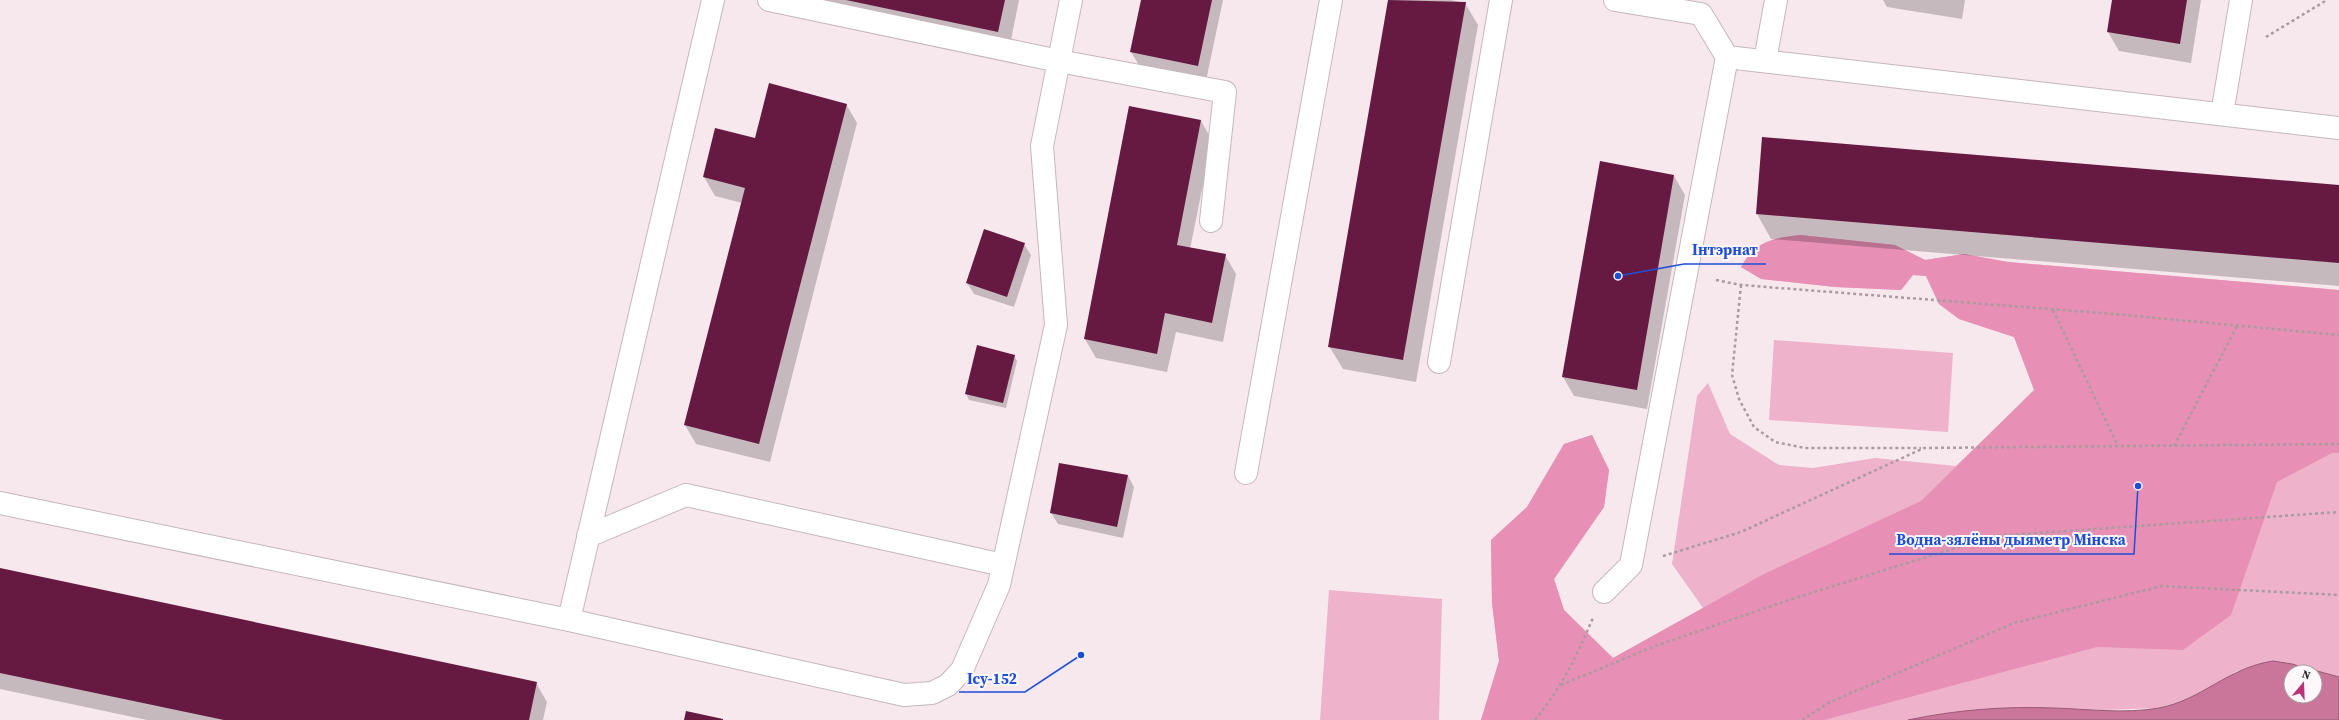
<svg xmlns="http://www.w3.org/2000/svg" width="2339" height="720" font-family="'Source Serif 4',serif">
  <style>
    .green { fill: #efb2cb }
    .forest { fill: #e78fb4 }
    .water { fill: #ca759a; stroke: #975a74; fill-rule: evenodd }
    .shadow { fill: #0003 }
    .building { fill: #661941 }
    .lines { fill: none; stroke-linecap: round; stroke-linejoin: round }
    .minor-casing { stroke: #c5b7bc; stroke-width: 24 }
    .path { stroke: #a89ca1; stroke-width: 2.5; stroke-dasharray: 3 3; stroke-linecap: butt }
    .minor { stroke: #fff; stroke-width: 22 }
    .leader { fill: none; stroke: #1d4ed8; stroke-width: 1.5 }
    .callout-dot { fill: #1d4ed8; stroke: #fef8fa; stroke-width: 1.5 }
    .callout-label { font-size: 15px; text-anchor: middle; font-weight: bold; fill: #1d4ed8; stroke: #fef8fa; stroke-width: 4; stroke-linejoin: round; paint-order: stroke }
  </style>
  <rect width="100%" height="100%" fill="#f7e8ee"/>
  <path class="green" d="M1800,235L1895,245L1925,260L1964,254L2008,262L2339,290V677L2292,664L2237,671L2199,695L2179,703L2158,708L2103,710L2017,708L1928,716L1908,720H1481L1499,661L1492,603L1491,540L1527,507L1564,444L1592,435L1609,470L1604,507L1554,579L1564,610L1613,658L1703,608L1672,564L1697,396L1708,383L1730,434L1779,465L1813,468L1875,458L1956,466L2035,390L2014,337L1959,319L1939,304L1926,276L1913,275L1901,290L1835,287L1761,279L1741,267C1755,241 1773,238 1800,235Z
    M1774,340L1953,353L1948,432L1769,420Z
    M1329,590L1442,599L1439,720H1320Z"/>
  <path class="forest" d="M1800,235L1895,245L1925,260L1964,254L2008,262L2339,290V453H2332L2277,482L2231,615L2183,650L2097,647L1824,720H1481L1499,661L1492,603L1491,540L1527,507L1564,444L1592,435L1609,470L1604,507L1554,579L1564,610L1613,658L1762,575L1921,501L2034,390L2014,337L1959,319L1939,304L1926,276L1913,275L1901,290L1835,287L1761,279L1741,267C1755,241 1773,238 1800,235Z"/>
  <path class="water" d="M2273,661L2292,664L2339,677V720H1908C1955,710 2005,706 2053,708C2088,709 2124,714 2159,708C2202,700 2227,668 2273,661ZM2291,672H2315V696H2291Z"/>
  <path class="shadow" d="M799,0H1019L1009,50Z
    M1142,0H1223L1206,81L1140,67L1131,52Z
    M1389,0H1451L1465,3L1478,25L1416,382L1343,369L1329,346Z
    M1883,0H1965L1962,19L1887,7Z
    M2113,0H2201L2191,63L2119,51L2108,32Z
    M846,104L857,123L770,462L696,444L685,425L742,203L715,196L704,177Z
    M1130,108L1201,121L1212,140L1190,249L1225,255L1236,274L1223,342L1176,332L1167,372L1096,358L1085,339Z
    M1674,176L1685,195L1647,409L1574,396L1563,377Z
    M2339,186V286L1771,239L1757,214Z
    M1024,244L1031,255L1014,307L974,294L967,283Z
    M1014,355L1017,361L1006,408L969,400L966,394Z
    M1060,464L1128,476L1134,487L1123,538L1058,524L1051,513Z
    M0,569L536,683L547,702L543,720H147L0,689Z"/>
  <path class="building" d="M846,0H1005L998,32Z
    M1141,0H1212L1198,66L1130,52Z
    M1388,0L1466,2L1403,360L1328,347Z
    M2112,0H2187L2180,44L2107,32Z
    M769,83L847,104L759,444L684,425L745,188L703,177L715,128L755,138Z
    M1129,106L1201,120L1177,245L1226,254L1212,323L1165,313L1157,354L1084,339Z
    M1762,137L2339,185V263L1756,214Z
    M1600,161L1674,175L1637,390L1562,377Z
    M984,229L1025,243L1007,297L966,283Z
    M977,345L1015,355L1003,403L965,394Z
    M1059,463L1128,475L1117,527L1050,513Z
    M0,568L537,682L529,720H224L0,673Z
    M686,711L723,719V720H684Z"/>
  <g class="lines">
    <defs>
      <path id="minor" d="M769,0L1059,61L1225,92L1211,221
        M1727,57L2339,128
        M1765,61L1776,0
        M2222,114L2241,0
        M1439,362L1501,0
        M1246,473L1331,0
        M0,503L569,620L904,695L932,693L948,685L962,670L999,585L1056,325L1042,146L1071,0
        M588,536L686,495L1003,565
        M1604,592L1631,565L1727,57L1701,14L1615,0
        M569,620L713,0"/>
    </defs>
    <use href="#minor" class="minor-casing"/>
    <path class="path" d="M2266,37L2327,0
      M1716,280L1741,285L2114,314L2339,335
      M1741,285L1732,375L1739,399L1754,427L1775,442L1805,448H1921
      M2053,310L2118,446
      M2174,446L2237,326
      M1663,556L1741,532L1924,448L2339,444
      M1561,685L1655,646L1792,599L1994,536L2339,512
      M1535,720C1563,685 1575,659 1593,618
      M1802,720L1830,702L2014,623L2162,586L2339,595"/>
    <use href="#minor" class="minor"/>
  </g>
  <path class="leader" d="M1618 276L1684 264H1766M2138 486L2134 554H1889M1081 655L1025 692H959"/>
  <g class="callout-dot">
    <circle cx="1618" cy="276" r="4"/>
    <circle cx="2138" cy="486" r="4"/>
    <circle cx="1081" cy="655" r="4"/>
  </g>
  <g class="callout-label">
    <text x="1725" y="255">Інтэрнат</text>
    <text x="2011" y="545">Водна-зялёны дыяметр Мінска</text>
    <text x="992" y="684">Ісу-152</text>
  </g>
  <g transform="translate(2303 684) rotate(19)"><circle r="19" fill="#fef8fa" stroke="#a59fa1"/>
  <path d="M0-3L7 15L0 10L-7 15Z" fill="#b73278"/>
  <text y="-6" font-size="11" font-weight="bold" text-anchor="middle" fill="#1f1a1c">N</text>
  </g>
</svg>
